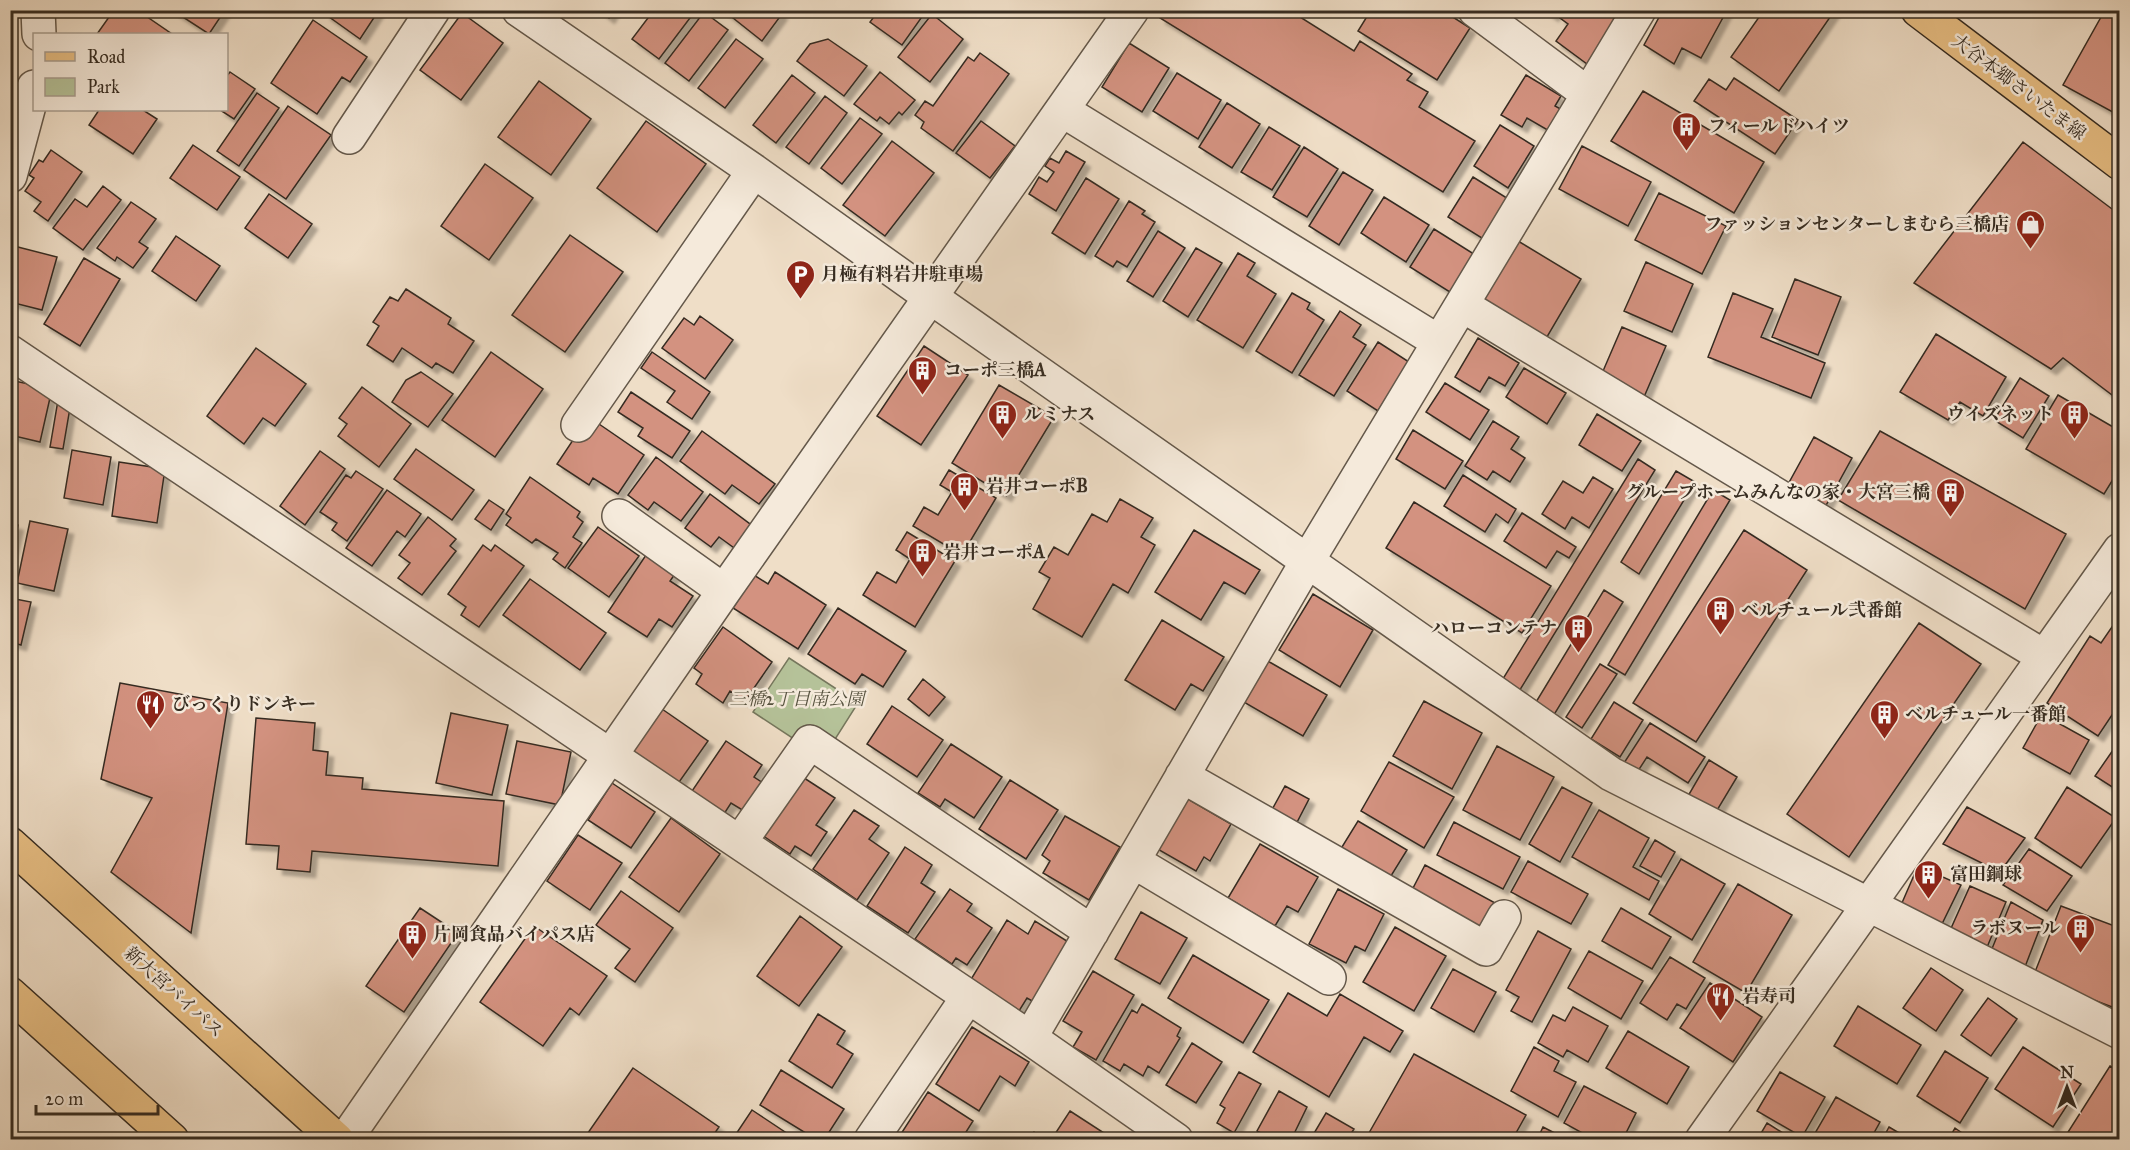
<svg xmlns="http://www.w3.org/2000/svg" width="2130" height="1150" font-family="'IM FELL Great Primer','Noto Serif JP',serif">
  <style>
    .green { fill: #b5c299; stroke: #76775d; stroke-width: 1.5 }
    .building { fill: #d39280; stroke: #362c21; stroke-width: 1.5; filter: url(#shadow) }
    .lines { fill: none; stroke-linecap: round; stroke-linejoin: round }
    .minor-casing { stroke: #64584a; stroke-width: 36 }
    .major-casing { stroke: #362c21; stroke-width: 36 }
    .highway-casing { stroke: #362c21; stroke-width: 36 }
    .minor { stroke: #f5eadb; stroke-width: 33 }
    .major { stroke: #e8bf84; stroke-width: 33 }
    .highway { stroke: #e8bf84; stroke-width: 33 }
    .labels { text-anchor: middle; stroke-width: 5; stroke-linejoin: round; paint-order: stroke }
    .street-label { font-size: 18px; fill: #362c21; stroke: #f5eadb }
    .poi-label { font-size: 18px; font-weight: bold; fill: #362c21; stroke: #f5eadb; text-anchor: start }
    .park-label { font-size: 18px; font-style: italic; fill: #56523f; stroke: #f5eadb }
  </style>
  <defs>
    <filter id="shadow"><feDropShadow dx="5.5" dy="5.5" stdDeviation="1.5" flood-color="#0004"/></filter>
  </defs>
  <rect width="100%" height="100%" fill="#efdec7"/>
  <filter id="stains"><feTurbulence type="fractalNoise" baseFrequency=".00333" numOctaves="4"/><feColorMatrix values="0 0 0 0 .2 0 0 0 0 .09 0 0 0 0 .02 0 0 0 .5 -.17"/></filter>
  <radialGradient id="worn" r=".72"><stop offset=".6" stop-color="#630" stop-opacity="0"/><stop offset="1" stop-color="#630" stop-opacity=".3"/></radialGradient>
  <path class="green" d="M789,658L858,703L832,744L797,741L753,712Z"/>
  <path class="building" d="M114,10H137L172,34H97Z
    M172,10H225L209,34Z
    M327,10H379L360,39L325,14Z
    M599,10H614L609,18Z
    M654,10H696L659,59L632,39Z
    M723,10H777L782,14L762,41Z
    M879,10H919L924,14L902,45L870,22Z
    M1164,10H1257L1263,14L1266,10H1289L1354,51L1360,41L1412,74L1407,80L1428,92L1419,107L1475,141L1443,192L1160,18Z
    M1371,10H1442L1470,28L1437,80L1358,31Z
    M1545,10H1557L1553,16Z
    M1566,10H1628L1587,64L1556,41L1568,24L1560,18Z
    M1663,10H1723L1726,12L1701,58L1682,48L1674,64L1644,45Z
    M1764,10H1835L1779,91L1731,57Z
    M2105,10H2120V116L2063,85Z
    M704,12L728,30L689,81L665,63Z
    M462,13L503,43L461,100L420,70Z
    M932,14L963,39L930,82L898,57Z
    M313,20L367,57L350,82L342,77L317,114L271,83Z
    M736,39L763,59L725,108L698,88Z
    M828,39L867,66L844,96L797,61L810,44Z
    M1129,43L1169,68L1142,112L1102,87Z
    M980,53L1009,74L953,151L921,128L924,122L915,115L925,101L933,106L968,57L974,61Z
    M230,72L255,89L234,119L220,110H226V77Z
    M880,72L915,100L902,115L899,112L889,124L880,117L877,121L854,104Z
    M1177,73L1221,100L1198,139L1153,111Z
    M792,75L815,93L776,143L753,125Z
    M1526,75L1561,96L1555,106L1564,111L1551,132L1527,118L1522,127L1501,115Z
    M1734,78L1798,120L1775,154L1694,101L1709,79L1726,90Z
    M539,81L591,119L551,175L498,137Z
    M1643,91L1764,162L1734,213L1611,141Z
    M257,93L279,108L239,166L217,151Z
    M825,96L847,113L809,164L786,147Z
    M1227,103L1260,124L1232,168L1199,147Z
    M288,106L331,135L286,199L244,170Z
    M99,110H143L157,119L133,154L89,125Z
    M860,118L882,134L842,184L821,168Z
    M646,121L706,164L657,232L597,188Z
    M981,121L1015,146L990,178L956,153Z
    M1500,125L1534,146L1508,188L1474,166Z
    M1269,127L1300,146L1272,190L1241,172Z
    M892,141L934,173L885,236L843,205Z
    M2023,142L2120,215V401L2063,358L2051,369L1914,283Z
    M193,145L240,177L217,210L170,178Z
    M1582,146L1651,182L1628,226L1559,189Z
    M1304,147L1338,169L1307,217L1273,197Z
    M51,150L82,172L48,221L34,211L41,202L25,191L34,178L29,175L39,160L43,162Z
    M1066,151L1085,162L1056,211L1029,194L1039,177L1047,182L1054,172L1045,166L1050,158L1059,163Z
    M485,164L533,198L489,260L441,226Z
    M1343,172L1373,190L1339,245L1309,226Z
    M1473,177L1510,200L1485,240L1448,217Z
    M1086,178L1119,199L1085,254L1052,233Z
    M103,186L121,200L83,250L53,228L75,199L87,207Z
    M1659,193L1726,226L1702,274L1635,240Z
    M269,194L312,224L288,258L245,228Z
    M1384,197L1429,225L1406,262L1361,233Z
    M1129,201L1145,211L1142,214L1155,222L1127,267L1117,261L1113,267L1095,256Z
    M131,202L156,219L139,242L148,248L133,268L117,257L115,261L97,248Z
    M1434,229L1477,256L1453,294L1410,267Z
    M1158,231L1185,248L1153,297L1127,281Z
    M570,235L623,272L565,352L512,315Z
    M176,236L220,266L196,301L152,271Z
    M1518,241L1581,279L1544,342L1480,304Z
    M14,246L57,257L42,310L10,302V261Z
    M1196,248L1222,263L1188,317L1163,301Z
    M1238,253L1255,263L1247,276L1276,294L1243,348L1197,320Z
    M84,258L120,279L80,346L44,324Z
    M1646,262L1693,284L1672,332L1624,311Z
    M1795,279L1841,297L1818,355L1772,337Z
    M406,289L451,318L448,324L474,341L453,373L436,363L432,368L402,348L393,362L367,345L379,326L373,322L390,297L398,301Z
    M1292,293L1310,303L1307,309L1324,320L1292,373L1256,351Z
    M1733,293L1773,309L1761,337L1825,363L1811,398L1708,357Z
    M1340,311L1361,325L1353,337L1366,345L1334,396L1299,375Z
    M700,316L733,340L705,379L662,348L684,318L694,325Z
    M1622,327L1666,346L1644,397L1600,378Z
    M1936,334L2006,377L1983,416L1960,402L1948,420L1900,392Z
    M1478,338L1519,363L1505,386L1489,377L1480,392L1455,377Z
    M1378,342L1409,362L1378,411L1347,391Z
    M924,346L968,375L921,445L877,416Z
    M256,348L306,384L275,426L263,418L244,444L207,416Z
    M491,352L543,389L495,457L442,420Z
    M652,352L710,392L692,419L667,402L675,391L641,368Z
    M1524,368L1566,393L1547,424L1506,397Z
    M421,372L453,394L428,427L392,402L406,380Z
    M2020,378L2049,396L2023,438L1994,420Z
    M10,380L52,389L40,442L10,435Z
    M1445,383L1489,410L1470,440L1426,412Z
    M999,385L1054,417L1006,496L952,463Z
    M362,387L411,424L379,467L338,436L347,424L339,418Z
    M631,392L690,431L672,458L638,436L643,428L618,412Z
    M2058,395L2120,431V468L2104,494L2026,449Z
    M58,400L71,402L63,449L50,447Z
    M1597,414L1641,441L1622,471L1579,445Z
    M1493,421L1519,437L1511,449L1525,458L1510,482L1493,471L1487,480L1465,466Z
    M599,424L644,455L618,494L593,478L589,485L557,464L579,431L589,438Z
    M1413,430L1463,461L1445,489L1396,459Z
    M702,431L775,484L759,504L732,485L725,494L680,461Z
    M1880,431L2066,534L2025,609L1838,500Z
    M1814,437L1852,458L1824,509L1786,488Z
    M416,449L474,490L452,520L394,479Z
    M72,450L111,457L103,505L64,498Z
    M320,451L345,469L305,525L280,506Z
    M656,457L703,492L681,521L654,502L648,510L628,495Z
    M1638,459L1655,470L1518,693L1501,682Z
    M119,462L165,469L157,523L112,516Z
    M949,470L996,498L962,555L913,526L924,507L938,515L952,492L940,485Z
    M356,471L383,489L347,541L332,530L337,523L320,512L346,475L351,478Z
    M1676,471L1695,482L1639,574L1621,562Z
    M1463,475L1516,509L1508,523L1496,514L1485,532L1444,506Z
    M530,477L580,512L577,517L583,522L573,537L582,543L565,568L553,559L558,553L536,539L532,543L506,525L511,518L506,514Z
    M1593,477L1613,489L1589,528L1572,517L1565,529L1542,514L1563,481L1583,493Z
    M387,490L421,514L405,537L397,531L372,566L346,548Z
    M1713,490L1730,500L1625,675L1608,665Z
    M710,494L754,527L737,550L719,537L711,547L685,528Z
    M1120,499L1153,518L1141,537L1155,545L1128,593L1113,584L1082,637L1033,609L1050,578L1039,572L1054,547L1068,555L1092,514L1107,522Z
    M489,500L504,510L491,530L475,519Z
    M1414,502L1551,586L1522,633L1386,548Z
    M1522,513L1576,547L1569,558L1557,551L1546,568L1504,541Z
    M428,517L456,539L450,546L456,551L422,595L398,578L410,563L399,555Z
    M30,521L68,529L54,591L17,583Z
    M10,523L18,525L10,561Z
    M598,527L639,556L609,597L568,568Z
    M1194,530L1260,570L1245,594L1224,582L1201,620L1155,592Z
    M1744,530L1807,570L1696,742L1633,703Z
    M907,532L955,561L915,627L863,595L877,572L896,583L910,559L896,550Z
    M483,545L491,551L495,545L524,566L479,627L461,615L466,607L448,594Z
    M646,555L675,574L670,581L693,596L672,627L659,619L647,637L608,612Z
    M775,572L826,605L798,649L733,608L754,575L768,584Z
    M530,579L606,633L580,670L503,615Z
    M1604,590L1623,602L1552,718L1533,707Z
    M1313,594L1373,630L1340,687L1279,650Z
    M10,598L31,602L21,645L10,642Z
    M838,608L906,651L883,687L862,674L855,684L808,654Z
    M1162,620L1224,657L1203,691L1191,684L1175,710L1125,680Z
    M2116,621L2120,624V703L2098,736L2047,703L2090,636L2101,643Z
    M1919,623L1981,664L1849,857L1787,814Z
    M723,627L772,662L745,701L730,691L723,703L696,684L702,674L694,668Z
    M1266,660L1327,695L1303,736L1242,701Z
    M1600,664L1617,674L1582,728L1566,717Z
    M923,679L945,697L929,716L908,699Z
    M120,683L228,703L191,933L111,872L152,798L101,779Z
    M1424,701L1482,733L1452,789L1393,756Z
    M1614,702L1643,720L1620,757L1591,739Z
    M892,706L943,740L917,777L867,744Z
    M662,709L708,741L677,785L631,754Z
    M451,713L508,725L492,795L436,783Z
    M2042,714L2089,740L2070,774L2023,748Z
    M256,718L315,723L313,750L328,752L326,775L363,778L362,789L504,801L498,866L312,851L310,872L277,869L279,846L246,844Z
    M1650,723L1705,757L1688,783L1647,757L1638,771L1624,763Z
    M2120,740V792L2095,776Z
    M517,741L571,752L560,805L506,794Z
    M726,741L762,765L754,777L763,783L744,811L731,803L724,814L692,791Z
    M951,744L1002,777L974,818L945,799L940,807L918,793Z
    M1497,746L1554,777L1520,840L1463,810Z
    M1709,760L1737,777L1716,812L1688,796Z
    M1389,762L1454,797L1424,848L1361,811Z
    M801,776L835,798L816,825L827,832L811,856L795,846L790,854L762,835Z
    M1010,780L1058,810L1026,859L979,829Z
    M612,783L655,812L631,848L588,820Z
    M1285,786L1309,799L1293,830L1268,817Z
    M1562,787L1592,803L1560,862L1529,844Z
    M2067,787L2116,818L2081,868L2035,838Z
    M1183,796L1231,824L1210,861L1204,857L1196,871L1154,847Z
    M1967,807L2025,838L2000,872L1943,844Z
    M854,810L879,826L869,839L889,853L857,900L813,869Z
    M1599,810L1649,838L1633,867L1659,881L1649,900L1572,857Z
    M1065,816L1120,847L1089,900L1043,873L1050,861L1042,855Z
    M671,818L720,854L679,912L629,877Z
    M1358,821L1407,850L1386,884L1337,855Z
    M1454,822L1520,857L1503,889L1437,855Z
    M578,835L622,863L590,910L547,881Z
    M1655,840L1675,852L1661,877L1640,866Z
    M1260,844L1318,877L1298,912L1287,906L1275,926L1228,898Z
    M905,847L932,865L921,883L935,892L908,933L867,906Z
    M2029,849L2072,876L2047,911L2003,885Z
    M1681,859L1725,884L1692,940L1649,914Z
    M1528,861L1588,894L1571,924L1511,892Z
    M1425,865L1497,904L1482,930L1411,892Z
    M1918,866L1961,885L1939,930L1898,912Z
    M1738,884L1792,915L1746,993L1693,962Z
    M1970,886L2006,902L1985,952L1948,935Z
    M950,889L972,904L967,911L992,928L967,965L956,958L952,964L915,939Z
    M1338,889L1384,914L1365,951L1355,946L1346,963L1309,944Z
    M621,891L673,928L635,982L615,968L630,949L596,925Z
    M2011,902L2043,920L2023,972L1989,956Z
    M2061,906L2120,928V1010L2033,977Z
    M420,908L458,933L404,1012L366,986Z
    M1621,908L1671,937L1652,969L1602,941Z
    M1141,912L1187,938L1160,984L1115,959Z
    M800,916L842,947L799,1006L757,976Z
    M1007,920L1028,934L1035,921L1070,943L1034,1002L1027,998L1019,1011L970,981Z
    M534,926L607,976L579,1015L570,1008L543,1046L480,1002Z
    M1395,927L1446,956L1414,1011L1363,982Z
    M1538,931L1571,949L1532,1022L1511,1011L1519,997L1506,990Z
    M1589,951L1643,981L1621,1019L1568,988Z
    M1193,955L1269,1000L1243,1043L1168,998Z
    M1670,957L1705,978L1686,1009L1677,1004L1667,1020L1640,1003Z
    M1931,968L1963,990L1936,1031L1903,1008Z
    M1453,969L1496,992L1474,1032L1431,1008Z
    M1093,971L1134,995L1096,1060L1073,1047L1082,1032L1063,1021Z
    M1710,983L1762,1017L1733,1062L1680,1028Z
    M1288,993L1327,1016L1340,994L1403,1031L1390,1052L1364,1037L1329,1097L1253,1052Z
    M1988,998L2017,1019L1991,1056L1961,1035Z
    M1142,1004L1181,1028L1177,1036L1180,1038L1159,1073L1148,1066L1143,1076L1124,1064L1120,1071L1103,1061L1132,1010L1137,1013Z
    M1858,1006L1921,1045L1897,1084L1834,1046Z
    M1573,1007L1608,1026L1588,1062L1567,1050L1563,1057L1538,1043L1553,1015L1565,1021Z
    M818,1014L845,1031L837,1044L853,1054L832,1088L789,1061Z
    M972,1027L1029,1062L1015,1086L1000,1076L979,1111L936,1084Z
    M1628,1031L1689,1067L1667,1104L1606,1068Z
    M1192,1043L1222,1062L1196,1103L1166,1085Z
    M1534,1047L1559,1061L1554,1071L1576,1082L1558,1117L1511,1091Z
    M2023,1047L2081,1084L2053,1127L1995,1089Z
    M1945,1051L1988,1078L1960,1123L1917,1096Z
    M1414,1054L1526,1115L1512,1140H1365Z
    M2110,1066L2120,1072V1140H2063Z
    M633,1068L719,1127L710,1140H583Z
    M781,1070L844,1109L824,1140H817L760,1105Z
    M1239,1072L1261,1084L1234,1133L1217,1123L1225,1108L1220,1105Z
    M1780,1072L1825,1097L1802,1137L1757,1111Z
    M1584,1086L1636,1113L1626,1133L1635,1138L1634,1140H1595L1564,1123Z
    M1279,1091L1307,1107L1291,1140H1274L1257,1131Z
    M928,1092L973,1121L961,1140H897Z
    M1836,1097L1880,1122L1870,1140H1811Z
    M752,1110L797,1140H732Z
    M1070,1111L1104,1133L1100,1140H1051Z
    M1326,1113L1354,1129L1347,1140H1310Z
    M1767,1123L1794,1140H1757Z
    M1543,1127L1568,1140H1537Z
    M1889,1127L1911,1140H1882Z
    M1955,1128L1972,1140H1948Z
    M1034,1132L1045,1140H1029Z"/>
  <g class="lines">
    <defs>
      <path id="minor" d="M38,10L39,34
        M519,10L754,171L932,298L1611,774L2120,1032
        M1475,10L1588,94
        M1062,110L1439,342
        M349,137L433,10
        M10,176L34,87
        M1462,305L2043,656
        M10,352L1030,1038L1176,1140
        M578,425L754,171
        M619,516L724,591
        M1182,776L1486,949L1504,917
        M740,842L810,742L1092,932
        M1133,861L1329,978
        M1030,1038L1308,560L1639,10
        M345,1140L724,591L1132,10
        M871,1140L968,997
        M1702,1140L2120,550"/>
      <path id="major" d="M1918,10L2120,163"/>
      <path id="highway" d="M10,844L337,1140
        M10,994L172,1140"/>
    </defs>
    <use href="#minor" class="minor-casing"/>
    <use href="#major" class="major-casing"/>
    <use href="#highway" class="highway-casing"/>
    <use href="#minor" class="minor"/>
    <use href="#major" class="major"/>
    <use href="#highway" class="highway"/>
  </g>
  <defs>
    <symbol id="building-pin" viewBox="-11 -11 22 30"><path d="M0 17L-7.5 6A9.5 9.5 0 1 1 7.5 6Z" fill="#8f2418" stroke="#f5eadb"/><path d="M-4-6H4V6H1V3H-1V6H-4ZM-2.5-4.3h1.7v1.8h-1.7ZM.8-4.3h1.7v1.8H.8ZM-2.5-1h1.7V.8h-1.7ZM.8-1h1.7V.8H.8Z" fill="#fff"/></symbol>
    <symbol id="shop-pin" viewBox="-11 -11 22 30"><path d="M0 17L-7.5 6A9.5 9.5 0 1 1 7.5 6Z" fill="#8f2418" stroke="#f5eadb"/><path d="M-5-2.5h2.3a2.7 3.5 0 0 1 5.4 0H5L5.5 6h-11ZM-1.5-2.5h3a1.5 2.3 0 0 0-3 0Z" fill="#fff"/></symbol>
    <symbol id="parking-pin" viewBox="-11 -11 22 30"><path d="M0 17L-7.5 6A9.5 9.5 0 1 1 7.5 6Z" fill="#8f2418" stroke="#f5eadb"/><path d="M-3.5-5.5H1a3.5 3.5 0 0 1 0 7H-1V5.5H-3.5ZM-1-3.4V-.6H.8a1.4 1.4 0 0 0 0-2.8Z" fill="#fff"/></symbol>
    <symbol id="restaurant-pin" viewBox="-11 -11 22 30"><path d="M0 17L-7.5 6A9.5 9.5 0 1 1 7.5 6Z" fill="#8f2418" stroke="#f5eadb"/><path d="M-5-6h1v4h1v-4h1v4h1v-4h1v5L-1.5 .5V6h-2V.5L-5-1ZM5-6V6H3V1.5H1.5Q1.5-4 5-6Z" fill="#fff"/></symbol>
  </defs>
  <g fill-rule="evenodd">
    <use href="#building-pin" x="1670" y="110" width="33" height="45"/>
    <use href="#shop-pin" x="2014" y="208" width="33" height="45"/>
    <use href="#parking-pin" x="784" y="258" width="33" height="45"/>
    <use href="#building-pin" x="906" y="354" width="33" height="45"/>
    <use href="#building-pin" x="986" y="398" width="33" height="45"/>
    <use href="#building-pin" x="2058" y="398" width="33" height="45"/>
    <use href="#building-pin" x="948" y="470" width="33" height="45"/>
    <use href="#building-pin" x="1934" y="476" width="33" height="45"/>
    <use href="#building-pin" x="906" y="536" width="33" height="45"/>
    <use href="#building-pin" x="1704" y="594" width="33" height="45"/>
    <use href="#building-pin" x="1562" y="612" width="33" height="45"/>
    <use href="#restaurant-pin" x="134" y="688" width="33" height="45"/>
    <use href="#building-pin" x="1868" y="698" width="33" height="45"/>
    <use href="#building-pin" x="1912" y="858" width="33" height="45"/>
    <use href="#building-pin" x="2064" y="912" width="33" height="45"/>
    <use href="#building-pin" x="396" y="918" width="33" height="45"/>
    <use href="#restaurant-pin" x="1704" y="980" width="33" height="45"/>
  </g>
  <g class="labels">
    <g class="street-label">
      <text transform="translate(2019 87) rotate(37)" y="6">大谷本郷さいたま線</text>
      <text transform="translate(174 992) rotate(42)" y="6">新大宮バイパス</text>
    </g>
    <g class="poi-label">
      <text x="1708" y="132">フィールドハイツ</text>
      <text x="2009" y="230" text-anchor="end">ファッションセンターしまむら三橋店</text>
      <text x="821" y="280">月極有料岩井駐車場</text>
      <text x="944" y="376">コーポ三橋A</text>
      <text x="1024" y="420">ルミナス</text>
      <text x="2054" y="420" text-anchor="end">ウイズネット</text>
      <text x="986" y="492">岩井コーポB</text>
      <text x="1930" y="498" text-anchor="end">グループホームみんなの家・大宮三橋</text>
      <text x="943" y="558">岩井コーポA</text>
      <text x="1741" y="616">ベルチュール弐番館</text>
      <text x="1557" y="634" text-anchor="end">ハローコンテナ</text>
      <text x="172" y="710">びっくりドンキー</text>
      <text x="1905" y="720">ベルチュール一番館</text>
      <text x="1950" y="880">富田鋼球</text>
      <text x="2060" y="934" text-anchor="end">ラボヌール</text>
      <text x="433" y="940">片岡食品バイパス店</text>
      <text x="1742" y="1002">岩寿司</text>
    </g>
    <g class="park-label">
      <text x="797" y="705">三橋2丁目南公園</text>
    </g>
  </g>
  <rect width="2130" height="1150" fill="none" stroke="#efdec7" stroke-width="36"/>
  <rect x="12" y="12" width="2106" height="1126" fill="none" stroke="#362c21" stroke-width="3"/>
  <rect x="18" y="18" width="2094" height="1114" fill="none" stroke="#362c21" stroke-width="1.5"/>
  <rect x="33" y="33" width="195" height="78" fill="#f5eadb" stroke="#a99e91" stroke-width="1.5"/>
  <rect x="45" y="52" width="30" height="9" fill="#e8bf84" stroke="#a99e91" stroke-width="1.5"/>
  <text x="87" y="63" font-size="18" fill="#362c21">Road</text>
  <rect x="45" y="78" width="30" height="18" fill="#b5c299" stroke="#a99e91" stroke-width="1.5"/>
  <text x="87" y="93" font-size="18" fill="#362c21">Park</text>
  <g transform="translate(2067 1087)" stroke="#f5eadb" stroke-width="4.5" paint-order="stroke">
  <path d="M0-4.5L10 22L0 15L-10 22Z" fill="#362c21"/>
  <text y="-9" font-size="16" font-weight="bold" text-anchor="middle" fill="#362c21">N</text>
  </g>
  <path d="M36 1105v9h122v-9" fill="none" stroke="#362c21" stroke-width="3"/>
  <text x="45" y="1105" font-size="18" fill="#362c21" stroke="#f5eadb" stroke-width="4.5" paint-order="stroke">20 m</text>
  <rect width="100%" height="100%" filter="url(#stains)"/>
  <rect width="100%" height="100%" fill="url(#worn)"/>
</svg>
